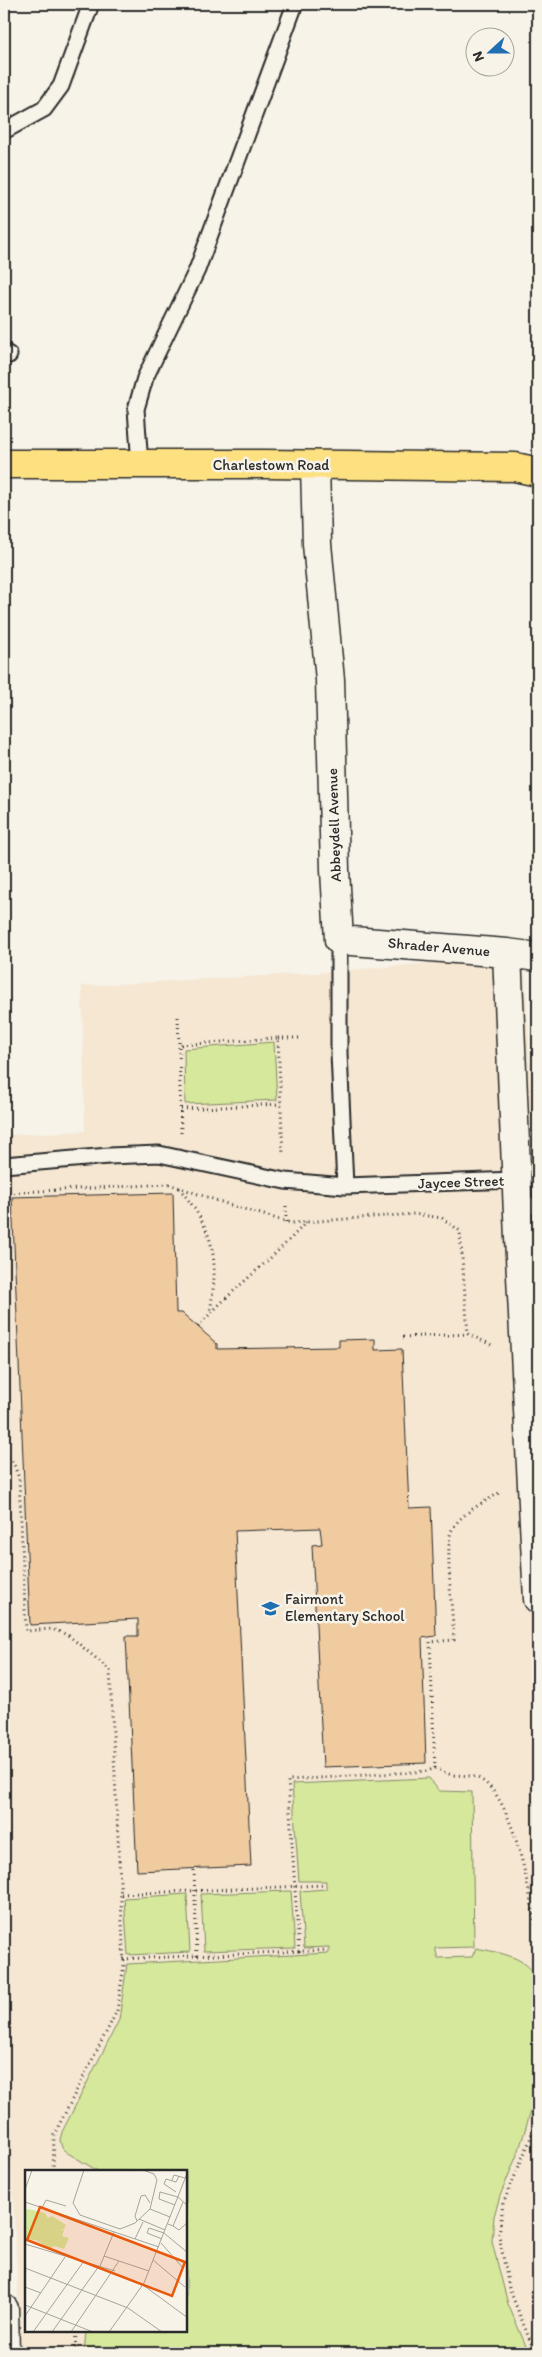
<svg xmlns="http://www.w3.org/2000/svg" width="542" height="2357" font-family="Itim,sans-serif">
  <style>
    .built { fill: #f5e7d2; fill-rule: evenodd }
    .green { fill: #d5e89c; stroke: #808a64 }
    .building { fill: #f0cba0; stroke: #2b2b2b }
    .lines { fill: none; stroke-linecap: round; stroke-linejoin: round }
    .service-casing { stroke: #2b2b2b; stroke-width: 19 }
    .minor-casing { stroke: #2b2b2b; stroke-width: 31 }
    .primary-casing { stroke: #2b2b2b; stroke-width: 31 }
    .path { stroke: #2b2b2b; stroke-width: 3; stroke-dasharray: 1 4; stroke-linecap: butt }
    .service { stroke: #f7f3e8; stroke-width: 15 }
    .minor { stroke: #f7f3e8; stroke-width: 28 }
    .primary { stroke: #fde080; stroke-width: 28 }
    .labels { text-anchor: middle; stroke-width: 5; stroke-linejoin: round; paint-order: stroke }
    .street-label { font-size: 15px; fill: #2b2b2b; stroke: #f7f3e8 }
    .poi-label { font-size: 15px; fill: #2b2b2b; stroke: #f7f3e8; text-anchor: start }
    .inset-road { fill: none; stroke: #a5a39c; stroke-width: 1 }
    .view { fill: #e8590c; fill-opacity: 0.15; stroke: #e8590c; stroke-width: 2.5 }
    .inset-edge { fill: none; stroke: #2b2b2b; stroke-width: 2.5 }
  </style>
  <rect width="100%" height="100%" fill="#f7f3e8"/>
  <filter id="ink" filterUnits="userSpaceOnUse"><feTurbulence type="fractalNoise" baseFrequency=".02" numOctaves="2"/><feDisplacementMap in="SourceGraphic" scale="10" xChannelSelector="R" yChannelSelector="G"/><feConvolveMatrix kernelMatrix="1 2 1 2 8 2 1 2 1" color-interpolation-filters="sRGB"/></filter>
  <g filter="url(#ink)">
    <path class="built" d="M524,955L538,1197V2353H21L4,2018V1135L85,1131L82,986L315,973ZM26,2171H186V2331H26Z"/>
    <path class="green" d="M274,1042L277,1100L185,1104L184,1049Z
      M429,1778L439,1791L472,1792L474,1947L435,1948L438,1958L472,1957L476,1948C500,1953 528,1956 538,1981V2087L519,2150L500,2196L494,2216L492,2242L508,2304L529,2353H84L86,2331H186V2171H98L66,2152L62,2148L60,2140L62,2132L119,2020L127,1964L329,1953V1947L304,1948L300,1891L326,1889V1881H299L292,1784Z
      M291,1891L295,1948L204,1951L201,1894Z
      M187,1894L190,1952L128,1955L124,1898Z"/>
    <path class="building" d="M173,1193L176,1313H182L198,1327L217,1344V1349L339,1347V1340L375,1339V1350L402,1349L409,1508L431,1507L436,1636L422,1638L426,1763L323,1767L312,1545L322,1544L320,1528L235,1531L251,1866L137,1871L126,1636H138V1619L30,1625L12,1197Z"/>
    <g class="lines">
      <defs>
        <path id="service" d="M4,131L44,109L61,86L91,4
          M4,352L9,355
          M140,465L136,409L145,378L197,270L295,4
          M339,940V1053L345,1186
          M4,1165L109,1156L159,1154L285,1181L345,1186L517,1180
          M518,1202L538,1207"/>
        <path id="minor" d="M315,465L317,544L330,680L335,870L339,940L507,953L538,957
          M507,953L519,1238L538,1599
          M4,2309L5,2353"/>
        <path id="primary" d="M4,464H265L515,467L538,472"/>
      </defs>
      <use href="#service" class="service-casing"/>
      <use href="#minor" class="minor-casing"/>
      <use href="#primary" class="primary-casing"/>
      <path class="path" d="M178,1017L179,1045
        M278,1038H303
        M181,1109L281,1104
        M181,1133L179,1045L278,1038L283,1155
        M179,1188C215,1232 219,1257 210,1312
        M4,1193L169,1184L230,1205L291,1223L414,1214L442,1218L460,1231L468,1334L494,1346
        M286,1206V1222
        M198,1327C231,1289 273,1260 306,1222
        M403,1337L468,1334
        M4,1455L13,1462L19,1478L26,1631L52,1629L68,1635L110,1670L124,1965L117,2011L54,2135L53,2171
        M435,1768L430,1642L454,1640C453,1618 445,1549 451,1532C459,1513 487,1501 502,1491
        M435,1768C441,1770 447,1774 453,1775C464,1776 473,1774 483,1781C516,1804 530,1898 538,1937
        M194,1870L197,1956
        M121,1894L325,1885
        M299,1952L288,1780L428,1771L435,1768
        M123,1959L328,1950
        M75,2353L76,2331
        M535,2353L509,2288L499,2235L503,2204L530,2140L538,2109"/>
      <use href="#service" class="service"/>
      <use href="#minor" class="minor"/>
      <use href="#primary" class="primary"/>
    </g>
  </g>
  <defs>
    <symbol id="school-bare" viewBox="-9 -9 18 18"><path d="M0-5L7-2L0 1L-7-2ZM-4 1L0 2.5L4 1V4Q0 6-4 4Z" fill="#1f6fb2" stroke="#f7f3e8" stroke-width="2.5" paint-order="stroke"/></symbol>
  </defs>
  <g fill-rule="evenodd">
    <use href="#school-bare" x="258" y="1596" width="25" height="25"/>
  </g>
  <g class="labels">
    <g class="street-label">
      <text x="271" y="470">Charlestown Road</text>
      <text transform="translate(334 825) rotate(-92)" y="5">Abbeydell Avenue</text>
      <text transform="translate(439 947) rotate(5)" y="5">Shrader Avenue</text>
      <text transform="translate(461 1182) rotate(-2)" y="5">Jaycee Street</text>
    </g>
    <g class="poi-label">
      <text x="285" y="1604">Fairmont<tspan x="285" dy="17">Elementary School</tspan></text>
    </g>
  </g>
  <g transform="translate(25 2170)">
    <rect width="162" height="162" fill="#f7f3e8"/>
    <path d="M3,39L20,43L23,48L27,46L41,55L39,59H35L39,60L37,66L44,68L39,79L29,76L25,79L11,70L0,69V40Z" fill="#d5e89c"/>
    <path class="inset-road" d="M59,0L48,33L55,45L95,59L110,53L125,39M118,0L129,4L132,10L125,39L145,47M147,10L149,5L160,8M0,20L7,0M151,22L139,14L141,9L151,12L154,6M0,32L134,77M150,35L134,29L135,22L153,27L163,36M17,38L21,30L41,36M114,49L140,60M112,51L110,46L116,26L120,25L125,33M143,54L148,56L158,32M148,56L154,60L163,52M110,69L118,52M137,69L122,63L124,58L139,63L163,83M136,73L158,98M0,74L90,101M79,86L124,101M128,90L160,117M75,96L89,62M0,98L103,138L137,162M118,115L163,148M0,117L16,123M0,135L68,162M0,146L40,87M8,162L59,91M27,162L74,96M46,162L94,91M84,162L119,113L163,1"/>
    <path class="view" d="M15,37L160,92L147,126L2,70Z"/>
    <rect width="162" height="162" class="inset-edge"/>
  </g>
  <rect width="542" height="2357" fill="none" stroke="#f7f3e8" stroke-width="20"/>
  <rect x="10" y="10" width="522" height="2337" fill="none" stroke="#2b2b2b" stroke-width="2" filter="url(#ink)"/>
  <g transform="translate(490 52) rotate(249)"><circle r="24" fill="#f7f3e8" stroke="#a5a39c"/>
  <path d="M0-4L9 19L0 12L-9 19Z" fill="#1f6fb2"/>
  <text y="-8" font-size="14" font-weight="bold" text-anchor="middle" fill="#2b2b2b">N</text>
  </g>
</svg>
